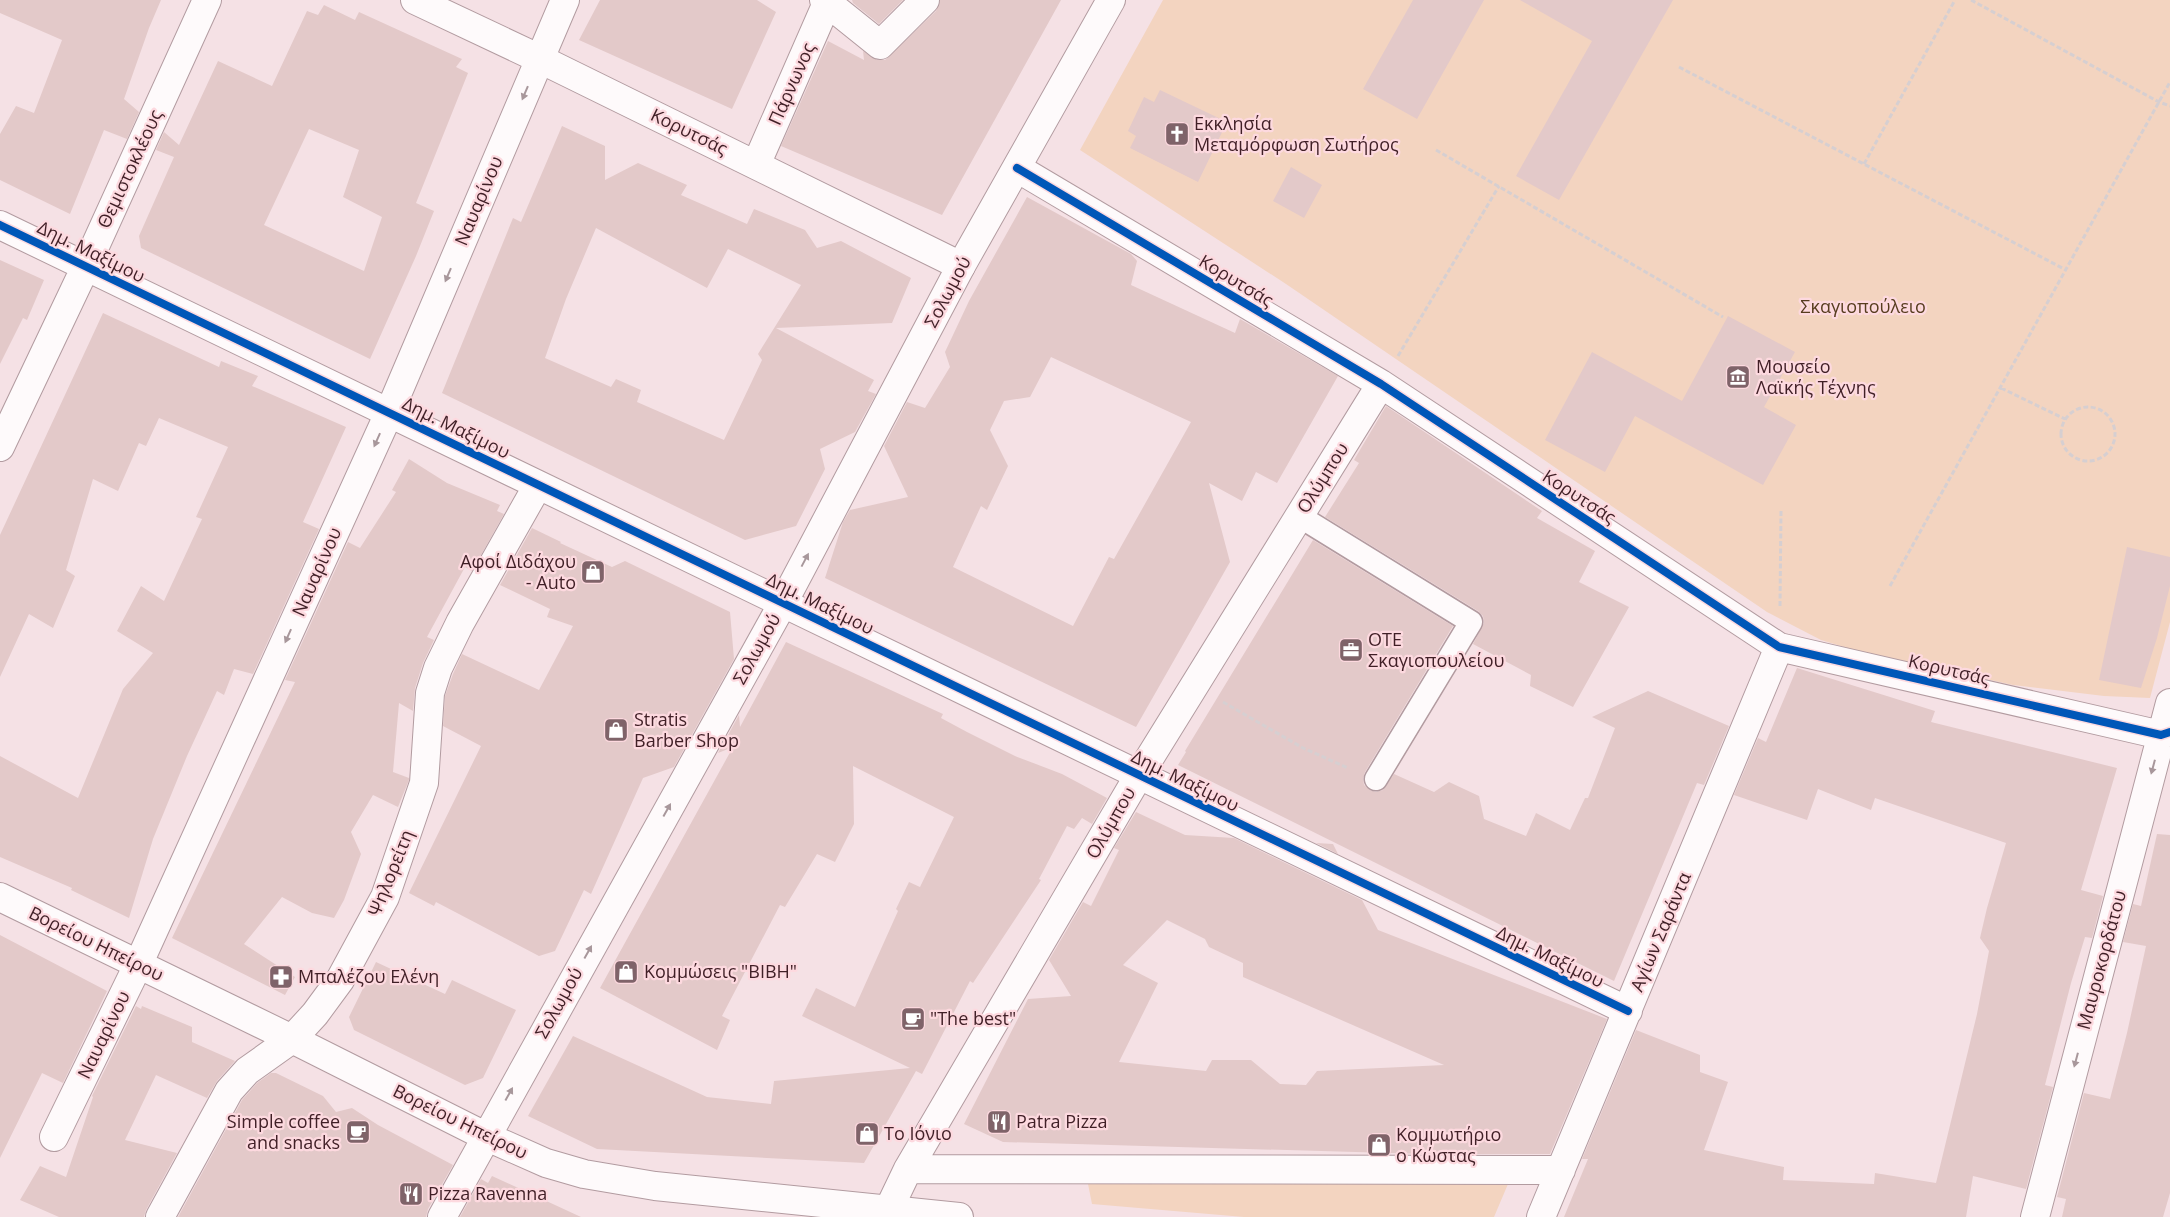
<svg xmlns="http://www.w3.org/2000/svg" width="2170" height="1217" font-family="'Open Sans',sans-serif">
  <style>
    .green { fill: #f3d4c0 }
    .building { fill: #e3c9c9; fill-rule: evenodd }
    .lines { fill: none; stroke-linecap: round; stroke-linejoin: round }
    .lane-casing { stroke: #b29ba0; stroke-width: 25 }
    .street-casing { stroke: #b29ba0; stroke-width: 30 }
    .secondary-casing { stroke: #b29ba0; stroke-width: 30 }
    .path { stroke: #d6cfd1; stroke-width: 3; stroke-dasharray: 5 2.5; stroke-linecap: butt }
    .lane { stroke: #fefafb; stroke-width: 22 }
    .street { stroke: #fefafb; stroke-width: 28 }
    .secondary { stroke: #fefafb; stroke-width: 28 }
    .cycleway-casing { stroke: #fdd9df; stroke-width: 11 }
    .cycleway { stroke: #0057b8; stroke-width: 8 }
    .oneway { fill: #a8979b }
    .labels { text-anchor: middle; stroke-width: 4.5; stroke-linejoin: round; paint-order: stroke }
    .street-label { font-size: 18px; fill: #401f26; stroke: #fdd9df }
    .poi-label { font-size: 18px; fill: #401f26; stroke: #fdd9df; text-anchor: start }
    .park-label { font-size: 18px; fill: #573d1f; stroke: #fdd9df }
  </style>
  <rect width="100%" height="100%" fill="#f5e1e5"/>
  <path class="green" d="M1163,0H2170V622L2150,698L2104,696L2013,685L1851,649L1821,640L1767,612L1286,284L1080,150Z
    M1088,1184H1508L1494,1217H1244L1092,1204Z"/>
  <path class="building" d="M0,0H161L149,28L124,99L139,112L127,139L104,130L70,214L0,180V134L16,106L34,113L62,40L0,13Z
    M600,0H757L776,12L732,109L579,40Z
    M852,0H903L879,24L853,3Z
    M940,0H1061L942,215L781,146L828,41L864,60L863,51L877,60H885L936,11Z
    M1413,0H1484L1417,119L1363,89Z
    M1520,0H1673L1559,200L1516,176L1592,41Z
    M324,5L355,20L359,12L462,59L456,67L468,73L416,203L434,211L416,256L370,359L141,248L139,236L174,157L156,150L164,132L179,145L218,61L272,86L307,11L318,15ZM309,129L359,150L343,197L382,217L364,271L264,225Z
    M1160,90L1227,122L1198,182L1130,148L1136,136L1128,131L1144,97L1154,102Z
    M562,126L605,146V180L638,163L687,185L681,195L747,224L754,209L805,230L817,248L841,241L911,278L892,323L776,328L874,380L868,391L876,394L855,432L820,449L825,469L796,526L745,540L442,393L513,218L521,222ZM596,228L707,288L728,249L801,285L758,354L762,360L724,440L637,402L641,390L616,379L611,387L545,358L566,299Z
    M1291,167L1322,185L1304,218L1273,201Z
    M1027,197L1131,254L1137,261L1131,285L1235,333L1240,319L1338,376L1277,483L1256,472L1242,501L1209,483L1230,562L1136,727L825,578L843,522L850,510L908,497L884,446L907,402L925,408L950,367L945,352L969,301ZM1051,357L1191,422L1114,559L1109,557L1073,626L953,567L981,506L987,510L1008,466L990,430L1004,401L1030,397Z
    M0,260L44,280L27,320L23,318L0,364Z
    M103,313L219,367L221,361L258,376L252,386L346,427L303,522L319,529L253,674L234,669L224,695L217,691L187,756L153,839L129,918L71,890L72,888L0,857V756L78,798L123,689L153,653L117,631L141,586L164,601L202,519L196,517L228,447L159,418L146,446L139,443L118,491L93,479L66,570L75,576L53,628L29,614L0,677V535Z
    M1728,316L1795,352L1764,407L1796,425L1763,485L1635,416L1605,472L1545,440L1592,352L1682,401Z
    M1386,406L1542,511L1537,518L1595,551L1579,582L1629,607L1573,707L1530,686L1531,675L1473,644L1484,623L1483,616L1478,611L1325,517L1359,463L1354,460Z
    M409,459L447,483L500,505L497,511L504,514L472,571L465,567L427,637L434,640L423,663L415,688L413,711L399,703L393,772L409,778V780L398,807L373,795L351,832L361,854L344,900L334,918L312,913L282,897L244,944L295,977L285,995L172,938L295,682L285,680L348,542L360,548L396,492L392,490Z
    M532,528L561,542L560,543L612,567L625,561L730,612L734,659L674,767L643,778L591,894L584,890L555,951L539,956L436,902L434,906L409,893L481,746L443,726L445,696L453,674L462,654L539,690L573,626L547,617L550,609L500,585Z
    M1313,540L1453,626L1365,772L1363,778L1364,785L1370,790L1376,792L1383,790L1394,774L1434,792L1449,782L1479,796L1484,819L1526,836L1536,813L1570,830L1585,798H1588L1615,728L1592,717L1648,691L1729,726L1704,785L1697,783L1614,981L1178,765L1186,752L1185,751Z
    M2127,547L2170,557V586L2157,638L2141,688L2099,680Z
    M786,642L943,714L941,718L967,732L1015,756L1062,774L1107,798L1092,824L1082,818L1074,829L1067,826L1039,879L1041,880L973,983L970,981L922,1074L916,1071L864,1163L597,1149L528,1116L573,1036L707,1097L771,1104L774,1081L910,1068L802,1016L816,988L855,1007L898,911L896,909L909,882L920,887L954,817L853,766L854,824L835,862L817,854L785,907L780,905L722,1016L730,1020L717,1050L600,988L733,747L718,753L739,715L740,727Z
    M1797,668L1935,711L1931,722L2117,768L2081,890L2103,896L2092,938L2085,937L2071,983L2045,1085L2053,1087L2026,1189L1973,1176L1966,1217H1564L1588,1159H1582L1636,1030L1700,1055V1072L1728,1082L1704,1150L1784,1167L1783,1180L1874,1184L1875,1173L1936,1183L1977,1014L1989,951L1980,938L1987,908L2006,843L1875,798L1871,810L1818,789L1807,820L1734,795L1758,738L1766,742Z
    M1136,812L1185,835L1234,838L1362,900L1378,930L1607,1019L1550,1154H1424L1003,1142L964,1124L1028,999L1071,996L1049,960L1083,902L1091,906L1119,850L1114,848ZM1167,920L1205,939L1209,947L1243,963V977L1444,1065L1317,1071L1306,1085L1280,1084L1251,1060H1212L1206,1071L1119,1062L1158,983L1123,965Z
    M2157,834L2170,835V1193L2163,1217H2062L2066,1199L2057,1197L2084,1093L2110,1099L2127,1033L2146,946L2123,942L2133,904L2141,906Z
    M1316,843L1333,844L1338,854Z
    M0,935L107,991L63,1083L42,1073L0,1158Z
    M376,962L445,994L452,980L516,1010L483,1078L465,1085L354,1030L349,1017Z
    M136,1006L141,1009L142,1006L192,1027V1042L235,1061L217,1081L207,1098L156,1075L125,1140L177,1153L146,1210L144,1217H59L20,1200L40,1166L66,1177L93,1097L92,1096Z
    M271,1073H276L323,1096L336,1112L352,1108L378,1125L453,1165L428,1209L426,1217H178L242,1100L257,1083Z
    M492,1176L581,1217H460L481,1179L488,1183Z"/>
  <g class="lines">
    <defs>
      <path id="lane" d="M1299,516L1471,622L1376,779"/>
      <path id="street" d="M415,0L540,59L961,266
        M824,0L880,45L925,0
        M756,165L827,3
        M1017,168L1381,384L1779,647L2161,735L2170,732
        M0,225L1628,1011
        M0,447L86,266L207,0
        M54,1137L138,965
        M908,1169L1561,1170
        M160,1217L229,1091L247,1071L292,1039L315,1014L340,980L385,897L424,783L430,693L438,668L460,623L538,485
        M885,1217L908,1169L1139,775L1381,384
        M1541,1217L1779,647
        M2035,1217L2170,703"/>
      <path id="secondary" d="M0,897L292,1039L485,1136L546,1163L584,1174L655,1186L959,1217
        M138,965L389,413L565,0
        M442,1217L783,603L961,266L1111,0"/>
    </defs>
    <use href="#lane" class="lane-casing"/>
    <use href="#street" class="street-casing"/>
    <use href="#secondary" class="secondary-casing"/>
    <path class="path" d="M1971,0L2159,102L2170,106
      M1679,67L2066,270
      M1436,150L1723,317
      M1864,164L1955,0
      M1398,356L1499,186
      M2001,388L2065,419
      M2061 434a27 27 0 1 1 54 0a27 27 0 1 1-54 0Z
      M1890,586L2170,82
      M1780,606L1781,511
      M1223,702L1303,748L1348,768"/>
    <use href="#lane" class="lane"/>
    <use href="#street" class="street"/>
    <use href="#secondary" class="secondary"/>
    <defs>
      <path id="cycleway" d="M1017,168L1381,384L1779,647L2161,735L2170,732
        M0,225L1628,1011"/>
    </defs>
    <use href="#cycleway" class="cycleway-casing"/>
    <use href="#cycleway" class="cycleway"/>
  </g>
  <defs><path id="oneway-solid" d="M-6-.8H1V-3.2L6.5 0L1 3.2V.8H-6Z" transform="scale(1.25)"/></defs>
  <g class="oneway">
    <use href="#oneway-solid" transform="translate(525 93) rotate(113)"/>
    <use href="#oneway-solid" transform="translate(448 275) rotate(113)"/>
    <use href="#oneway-solid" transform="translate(377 440) rotate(114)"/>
    <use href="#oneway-solid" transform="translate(805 560) rotate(-62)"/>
    <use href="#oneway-solid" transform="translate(288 636) rotate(114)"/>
    <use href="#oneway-solid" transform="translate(2153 767) rotate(105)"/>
    <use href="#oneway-solid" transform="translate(667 810) rotate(-61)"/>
    <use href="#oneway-solid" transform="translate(588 952) rotate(-61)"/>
    <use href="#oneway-solid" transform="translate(2076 1060) rotate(105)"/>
    <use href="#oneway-solid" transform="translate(509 1094) rotate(-61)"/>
  </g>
  <defs>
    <symbol id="church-square" viewBox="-11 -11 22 22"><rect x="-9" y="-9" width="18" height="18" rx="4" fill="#7f6369" stroke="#fdd9df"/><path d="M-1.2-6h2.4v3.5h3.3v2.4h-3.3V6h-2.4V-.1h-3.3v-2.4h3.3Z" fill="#fff"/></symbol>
    <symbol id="museum-square" viewBox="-11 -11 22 22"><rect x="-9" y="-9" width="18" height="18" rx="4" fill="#7f6369" stroke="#fdd9df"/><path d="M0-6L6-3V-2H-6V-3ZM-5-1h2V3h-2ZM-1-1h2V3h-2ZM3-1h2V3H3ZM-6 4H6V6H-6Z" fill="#fff"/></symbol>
    <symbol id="shop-square" viewBox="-11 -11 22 22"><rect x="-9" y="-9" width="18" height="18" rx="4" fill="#7f6369" stroke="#fdd9df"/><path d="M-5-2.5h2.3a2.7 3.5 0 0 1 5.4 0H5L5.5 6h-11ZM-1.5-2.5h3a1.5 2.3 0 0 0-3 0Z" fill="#fff"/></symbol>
    <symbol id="office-square" viewBox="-11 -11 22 22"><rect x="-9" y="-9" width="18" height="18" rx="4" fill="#7f6369" stroke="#fdd9df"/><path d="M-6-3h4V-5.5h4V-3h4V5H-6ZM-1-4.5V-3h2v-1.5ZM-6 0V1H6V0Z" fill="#fff"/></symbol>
    <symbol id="pharmacy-square" viewBox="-11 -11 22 22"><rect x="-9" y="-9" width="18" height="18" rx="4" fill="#7f6369" stroke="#fdd9df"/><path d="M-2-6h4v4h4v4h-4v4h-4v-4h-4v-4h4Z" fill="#fff"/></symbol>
    <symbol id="cafe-square" viewBox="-11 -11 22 22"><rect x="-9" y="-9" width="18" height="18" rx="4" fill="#7f6369" stroke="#fdd9df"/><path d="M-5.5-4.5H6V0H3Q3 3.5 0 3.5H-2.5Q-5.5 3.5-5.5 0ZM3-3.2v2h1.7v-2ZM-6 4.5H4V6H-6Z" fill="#fff"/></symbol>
    <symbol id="restaurant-square" viewBox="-11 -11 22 22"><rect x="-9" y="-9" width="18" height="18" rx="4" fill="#7f6369" stroke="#fdd9df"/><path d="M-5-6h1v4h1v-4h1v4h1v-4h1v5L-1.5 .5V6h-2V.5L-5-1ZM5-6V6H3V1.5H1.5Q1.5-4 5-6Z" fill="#fff"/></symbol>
  </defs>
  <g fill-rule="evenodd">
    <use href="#church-square" x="1163" y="120" width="28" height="28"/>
    <use href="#museum-square" x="1724" y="363" width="28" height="28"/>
    <use href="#shop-square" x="579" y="558" width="28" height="28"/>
    <use href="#office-square" x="1337" y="636" width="28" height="28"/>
    <use href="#shop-square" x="602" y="716" width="28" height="28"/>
    <use href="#shop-square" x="612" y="958" width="28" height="28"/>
    <use href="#pharmacy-square" x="267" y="963" width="28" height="28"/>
    <use href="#cafe-square" x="899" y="1005" width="28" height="28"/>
    <use href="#restaurant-square" x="985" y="1108" width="28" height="28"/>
    <use href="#cafe-square" x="344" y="1118" width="28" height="28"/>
    <use href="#shop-square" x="853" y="1120" width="28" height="28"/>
    <use href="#shop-square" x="1365" y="1131" width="28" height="28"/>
    <use href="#restaurant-square" x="397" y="1180" width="28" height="28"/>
  </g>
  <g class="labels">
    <g class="street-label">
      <text transform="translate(792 84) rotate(-66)" y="6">Πάρνωνος</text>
      <text transform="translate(689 132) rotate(26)" y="6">Κορυτσάς</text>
      <text transform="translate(130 169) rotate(-65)" y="6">Θεμιστοκλέους</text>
      <text transform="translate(479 201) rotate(-67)" y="6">Ναυαρίνου</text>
      <text transform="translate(91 252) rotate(26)" y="6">Δημ. Μαξίμου</text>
      <text transform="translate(1236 281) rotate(31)" y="6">Κορυτσάς</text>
      <text transform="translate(948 292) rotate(-62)" y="6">Σολωμού</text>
      <text transform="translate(456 428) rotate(26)" y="6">Δημ. Μαξίμου</text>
      <text transform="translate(1323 478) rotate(-58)" y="6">Ολύμπου</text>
      <text transform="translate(1579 497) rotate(33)" y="6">Κορυτσάς</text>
      <text transform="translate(317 572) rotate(-66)" y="6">Ναυαρίνου</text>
      <text transform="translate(820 604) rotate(26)" y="6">Δημ. Μαξίμου</text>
      <text transform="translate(757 649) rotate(-61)" y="6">Σολωμού</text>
      <text transform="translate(1949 670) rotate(13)" y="6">Κορυτσάς</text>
      <text transform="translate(1185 781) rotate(26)" y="6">Δημ. Μαξίμου</text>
      <text transform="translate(1111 823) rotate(-60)" y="6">Ολύμπου</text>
      <text transform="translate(391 873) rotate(-68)" y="6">Ψηλορείτη</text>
      <text transform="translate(1661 932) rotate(-67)" y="6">Αγίων Σαράντα</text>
      <text transform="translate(96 944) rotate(26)" y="6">Βορείου Ηπείρου</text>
      <text transform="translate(1550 957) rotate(26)" y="6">Δημ. Μαξίμου</text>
      <text transform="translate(2102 960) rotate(-75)" y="6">Μαυροκορδάτου</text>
      <text transform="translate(559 1003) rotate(-61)" y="6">Σολωμού</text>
      <text transform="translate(104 1035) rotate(-64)" y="6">Ναυαρίνου</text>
      <text transform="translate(460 1122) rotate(26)" y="6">Βορείου Ηπείρου</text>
    </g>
    <g class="poi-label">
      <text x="1194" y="130">Εκκλησία<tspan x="1194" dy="21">Μεταμόρφωση Σωτήρος</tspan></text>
      <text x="1756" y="373">Μουσείο<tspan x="1756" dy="21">Λαϊκής Τέχνης</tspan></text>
      <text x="576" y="568" text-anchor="end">Αφοί Διδάχου<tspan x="576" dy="21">- Auto</tspan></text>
      <text x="1368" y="646">ΟΤΕ<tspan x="1368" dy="21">Σκαγιοπουλείου</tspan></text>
      <text x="634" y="726">Stratis<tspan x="634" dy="21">Barber Shop</tspan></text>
      <text x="644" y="978">Κομμώσεις "ΒΙΒΗ"</text>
      <text x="298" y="983">Μπαλέζου Ελένη</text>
      <text x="930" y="1025">"The best"</text>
      <text x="340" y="1128" text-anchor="end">Simple coffee<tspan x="340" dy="21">and snacks</tspan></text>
      <text x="1016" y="1128">Patra Pizza</text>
      <text x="884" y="1140">Το Ιόνιο</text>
      <text x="1396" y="1141">Κομμωτήριο<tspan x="1396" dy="21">ο Κώστας</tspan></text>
      <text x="428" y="1200">Pizza Ravenna</text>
    </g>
    <g class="park-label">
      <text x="1863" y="313">Σκαγιοπούλειο</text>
    </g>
  </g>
</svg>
